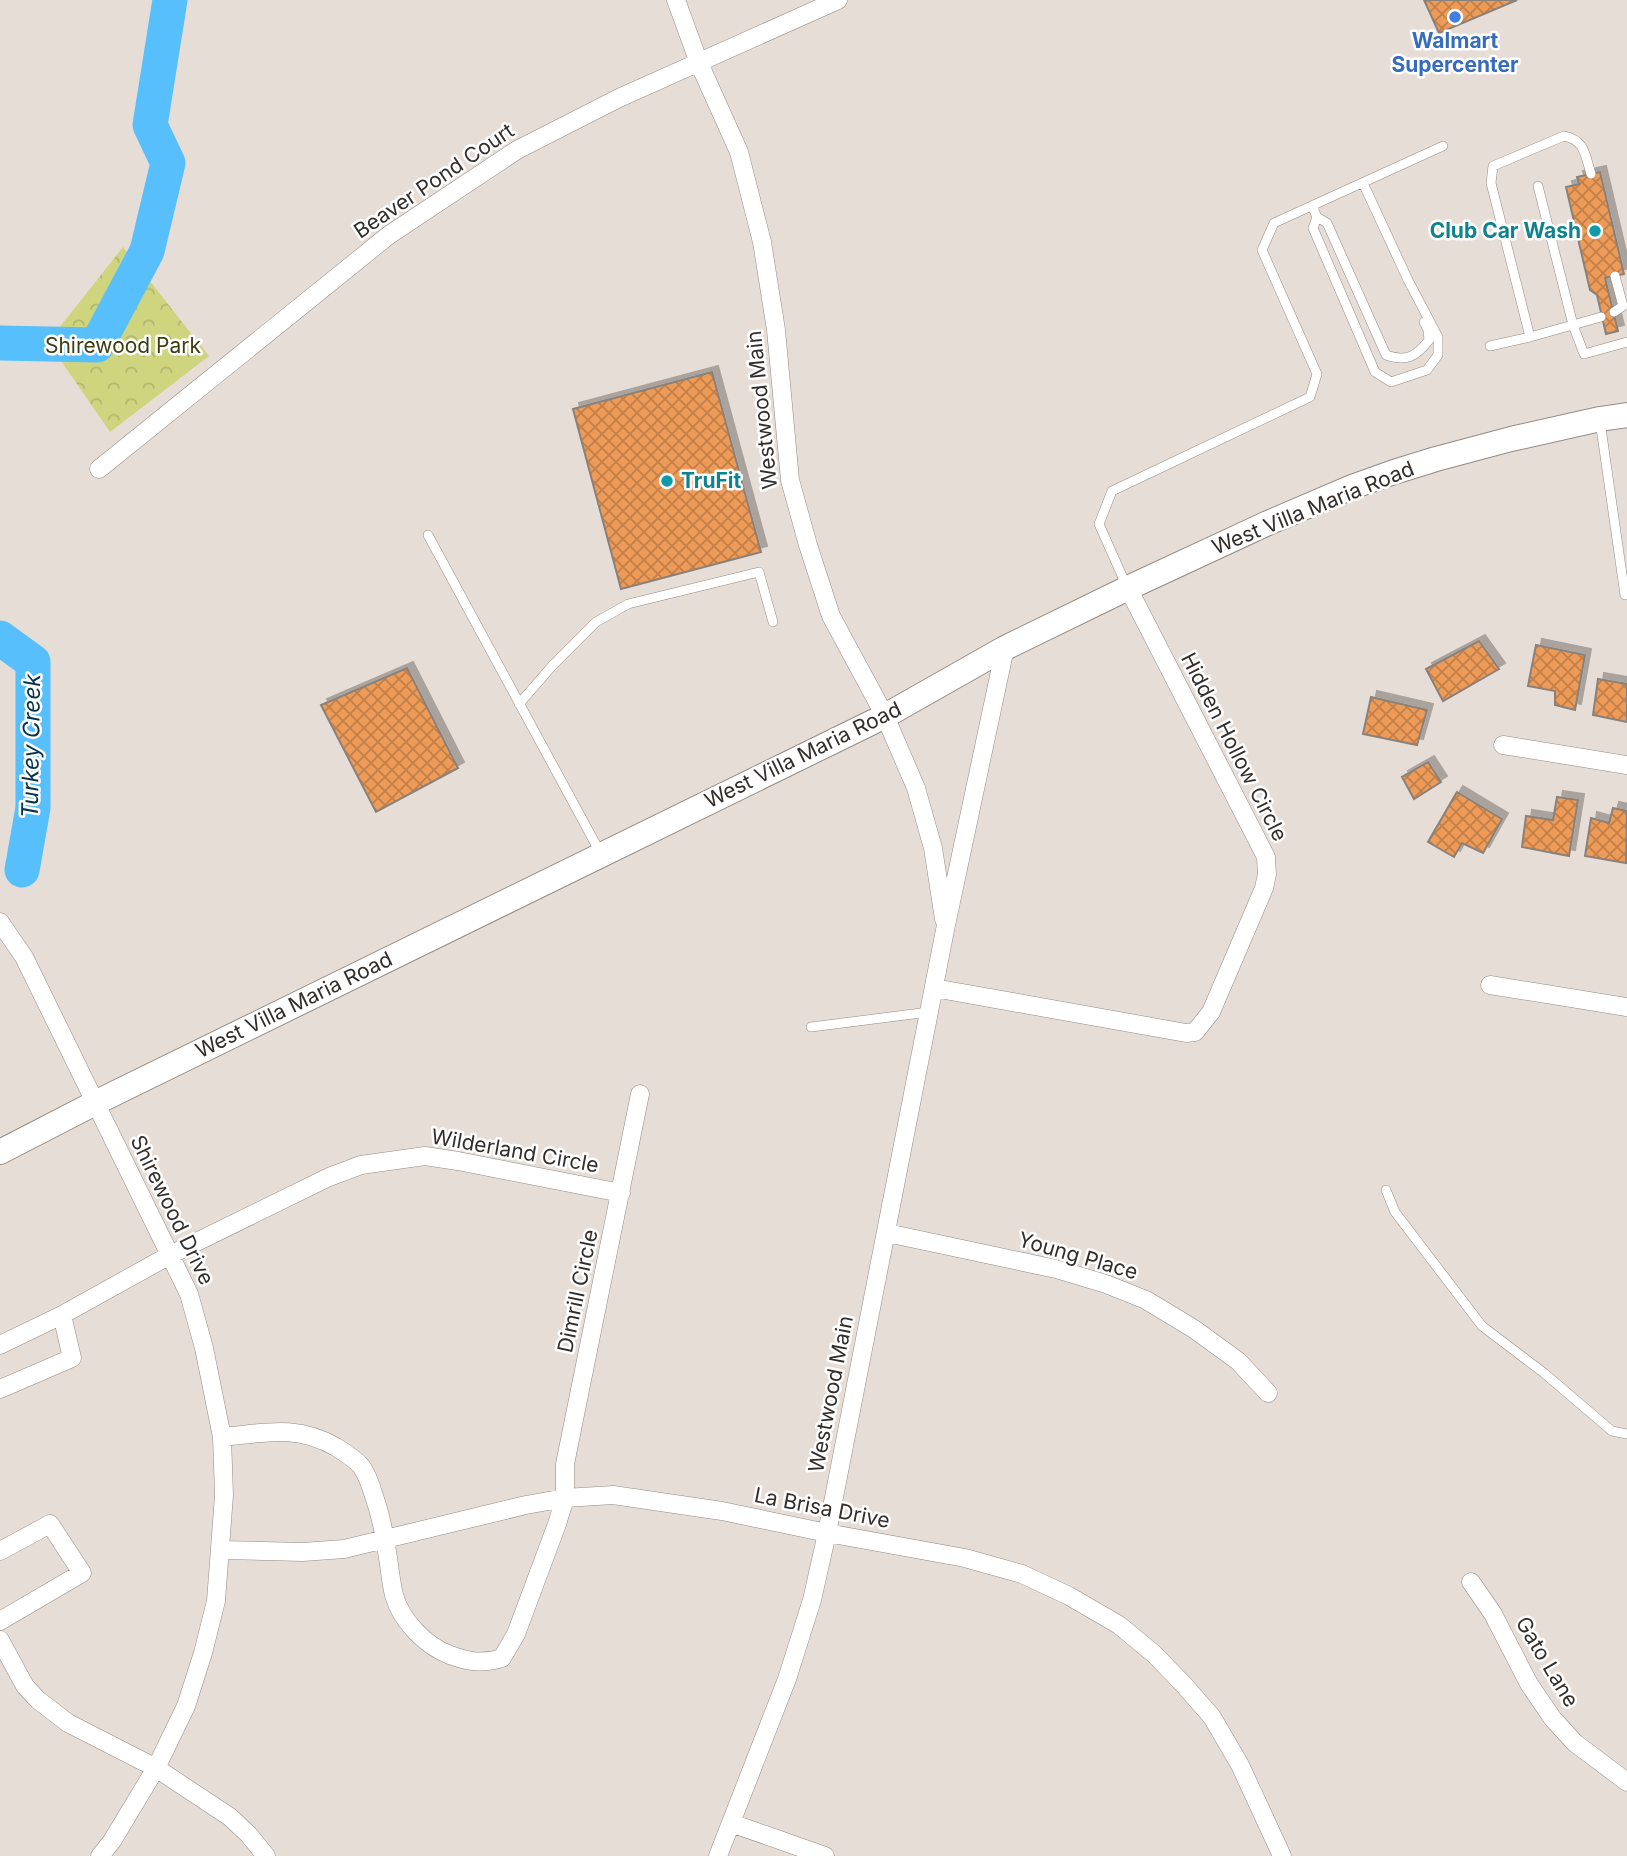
<svg xmlns="http://www.w3.org/2000/svg" width="1627" height="1856" font-family="Inter,sans-serif">
  <style>
    .park { fill: url(#park-crowns) }
    .lines { fill: none; stroke-linecap: round; stroke-linejoin: round }
    .river { stroke: #57c0fc; stroke-width: 35 }
    .building { fill: url(#building-cross-hatch); stroke: #89817b; stroke-width: 2; filter: url(#shadow) }
    .service-casing { stroke: #948b85; stroke-width: 10 }
    .minor-casing { stroke: #948b85; stroke-width: 19 }
    .secondary-casing { stroke: #948b85; stroke-width: 26 }
    .service { stroke: #fff; stroke-width: 9 }
    .minor { stroke: #fff; stroke-width: 18 }
    .secondary { stroke: #fff; stroke-width: 24 }
    .shop-dot { fill: #3f7fe0; stroke: #fff; stroke-width: 2.5 }
    .culture-dot { fill: #0f9aa8; stroke: #fff; stroke-width: 2.5 }
    .labels { text-anchor: middle; stroke-width: 5; stroke-linejoin: round; paint-order: stroke }
    .shop-label { font-size: 21px; font-weight: bold; fill: #366cbe; stroke: #fff }
    .street-label { font-size: 21px; fill: #322e2c; stroke: #fff }
    .culture-label { font-size: 21px; font-weight: bold; fill: #0d838f; stroke: #fff; text-anchor: end }
    .park-label { font-size: 21px; fill: #3d3f13; stroke: #fff }
    .water-label { font-size: 23px; font-style: italic; fill: #03334b; stroke: #fff }
  </style>
  <defs>
    <pattern id="park-crowns" width="20" height="18" patternUnits="userSpaceOnUse" patternTransform="scale(1.75)"><rect width="20" height="18" fill="#cfd47f"/><path d="M2 6a3 3 0 1 1 6 0M12 15a3 3 0 1 1 6 0" fill="none" stroke="#b2b66e"/></pattern>
    <pattern id="building-cross-hatch" width="8" height="8" patternUnits="userSpaceOnUse" patternTransform="scale(1.75)"><rect width="8" height="8" fill="#ee9b59"/><path d="M0 0l8 8M0 8l8-8" fill="none" stroke="#c17f4a"/></pattern>
    <filter id="shadow"><feDropShadow dx="6" dy="-6" stdDeviation="0" flood-color="#0004"/></filter>
  </defs>
  <rect width="100%" height="100%" fill="#e6ddd6"/>
  <path class="park" d="M123,247L209,356L110,432L48,342Z"/>
  <g class="lines">
    <path class="river" d="M0,343L97,345L147,251L168,163L150,125L170,0
      M0,638L33,662V808L22,870"/>
  </g>
  <path class="building" d="M1424,0H1517L1439,33Z
    M1600,172L1624,274L1605,278L1618,331L1606,334L1597,295L1590,290L1566,187L1579,184L1577,177Z
    M712,372L761,552L621,589L573,409Z
    M1479,641L1499,669L1443,701L1426,669Z
    M1536,645L1585,655L1575,710L1555,705V691L1528,686Z
    M407,668L458,768L376,812L321,705Z
    M1598,679L1627,684V722L1593,715Z
    M1371,697L1427,710L1417,745L1363,734Z
    M1428,762L1441,782L1414,799L1402,777Z
    M1457,792L1502,819L1483,853L1462,843L1454,857L1428,842Z
    M1557,797L1578,800L1569,856L1522,847L1526,816L1553,820Z
    M1613,808L1627,811L1626,863L1585,856L1591,818L1609,823Z"/>
  <g class="lines">
    <defs>
      <path id="service" d="M1538,186L1573,325L1584,354L1627,342
        M1312,206L1317,217L1313,228L1375,372L1391,382L1427,370L1438,355V337L1408,280L1363,183
        M1317,217L1327,223L1386,355C1406,362 1416,357 1429,340L1428,330L1424,322
        M1614,312L1623,306L1615,276
        M1530,337L1491,183L1493,166L1564,136C1585,140 1585,155 1591,174
        M1490,346L1530,337L1601,317
        M1600,421L1625,595
        M428,535L601,854
        M1127,587L1099,524L1112,491L1310,397L1317,374L1262,250L1274,223L1443,146
        M519,704L552,666L596,622L628,604L759,572L773,622
        M811,1027L929,1012
        M1386,1190L1395,1212L1482,1326L1544,1373L1612,1431L1627,1434"/>
      <path id="minor" d="M676,0L699,63L739,152L762,242L776,330L790,480L808,545L831,616L885,716L916,788L933,848L944,919
        M99,469L389,235L517,150L619,98L838,0
        M1503,745L1627,765
        M0,922L24,957L189,1294L204,1348L222,1437L224,1495L216,1601L203,1653L186,1706L156,1768L112,1841L100,1856
        M1490,985L1627,1007
        M934,988L1186,1033L1195,1032L1211,1012L1264,888L1267,874L1266,857L1128,588
        M887,1233L1056,1269L1106,1284L1146,1300L1194,1329L1238,1361L1268,1393
        M0,1345L62,1315L170,1255L329,1177L361,1165L425,1156L458,1161L621,1193
        M0,1389L72,1358L62,1315
        M222,1437C265,1433 296,1424 336,1447C344,1452 355,1459 361,1466C367,1474 371,1486 374,1496C381,1516 385,1537 388,1558C390,1570 391,1583 394,1595C401,1621 426,1646 450,1655C469,1662 483,1664 502,1658L516,1634L557,1524L565,1498V1464L640,1094
        M221,1550L303,1552L344,1549L526,1505L565,1498L613,1495L722,1511L827,1533L965,1558L1022,1574L1069,1596L1119,1625L1154,1654L1184,1685L1212,1717L1240,1765L1282,1856
        M0,1551L50,1524L82,1573L0,1621
        M1471,1582L1493,1614L1529,1684L1553,1719L1575,1743L1627,1782
        M0,1640L25,1686L38,1700L68,1723L156,1768L230,1817L249,1835L266,1856
        M731,1823L825,1856
        M718,1856L787,1679L812,1600L827,1533L945,930L1005,648"/>
      <path id="secondary" d="M0,1152L95,1103L885,716L1005,648L1128,588L1268,523L1352,487L1394,472L1436,459L1511,439L1600,419L1627,415"/>
    </defs>
    <use href="#service" class="service-casing"/>
    <use href="#minor" class="minor-casing"/>
    <use href="#secondary" class="secondary-casing"/>
    <use href="#service" class="service"/>
    <use href="#minor" class="minor"/>
    <use href="#secondary" class="secondary"/>
  </g>
  <circle class="shop-dot" cx="1455" cy="17" r="7"/>
  <g class="culture-dot">
    <circle cx="1595" cy="231" r="7"/>
    <circle cx="667" cy="481" r="7"/>
  </g>
  <g class="labels">
    <g class="shop-label">
      <text x="1455" y="48">Walmart<tspan x="1455" dy="24">Supercenter</tspan></text>
    </g>
    <g class="street-label">
      <text transform="translate(434 181) rotate(-34)" y="7">Beaver Pond Court</text>
      <text transform="translate(762 410) rotate(-96)" y="7">Westwood Main</text>
      <text transform="translate(1313 508) rotate(-22)" y="7">West Villa Maria Road</text>
      <text transform="translate(1234 747) rotate(63)" y="7">Hidden Hollow Circle</text>
      <text transform="translate(803 755) rotate(-26)" y="7">West Villa Maria Road</text>
      <text transform="translate(294 1005) rotate(-26)" y="7">West Villa Maria Road</text>
      <text transform="translate(515 1151) rotate(10)" y="7">Wilderland Circle</text>
      <text transform="translate(172 1210) rotate(64)" y="7">Shirewood Drive</text>
      <text transform="translate(1078 1256) rotate(16)" y="7">Young Place</text>
      <text transform="translate(578 1291) rotate(-78)" y="7">Dimrill Circle</text>
      <text transform="translate(831 1394) rotate(-79)" y="7">Westwood Main</text>
      <text transform="translate(822 1508) rotate(11)" y="7">La Brisa Drive</text>
      <text transform="translate(1547 1662) rotate(59)" y="7">Gato Lane</text>
    </g>
    <g class="culture-label">
      <text x="1581" y="238">Club Car Wash</text>
      <text x="681" y="488" text-anchor="start">TruFit</text>
    </g>
    <g class="park-label">
      <text x="123" y="353">Shirewood Park</text>
    </g>
    <g class="water-label">
      <text transform="translate(31 746) rotate(-89)" y="8">Turkey Creek</text>
    </g>
  </g>
</svg>
